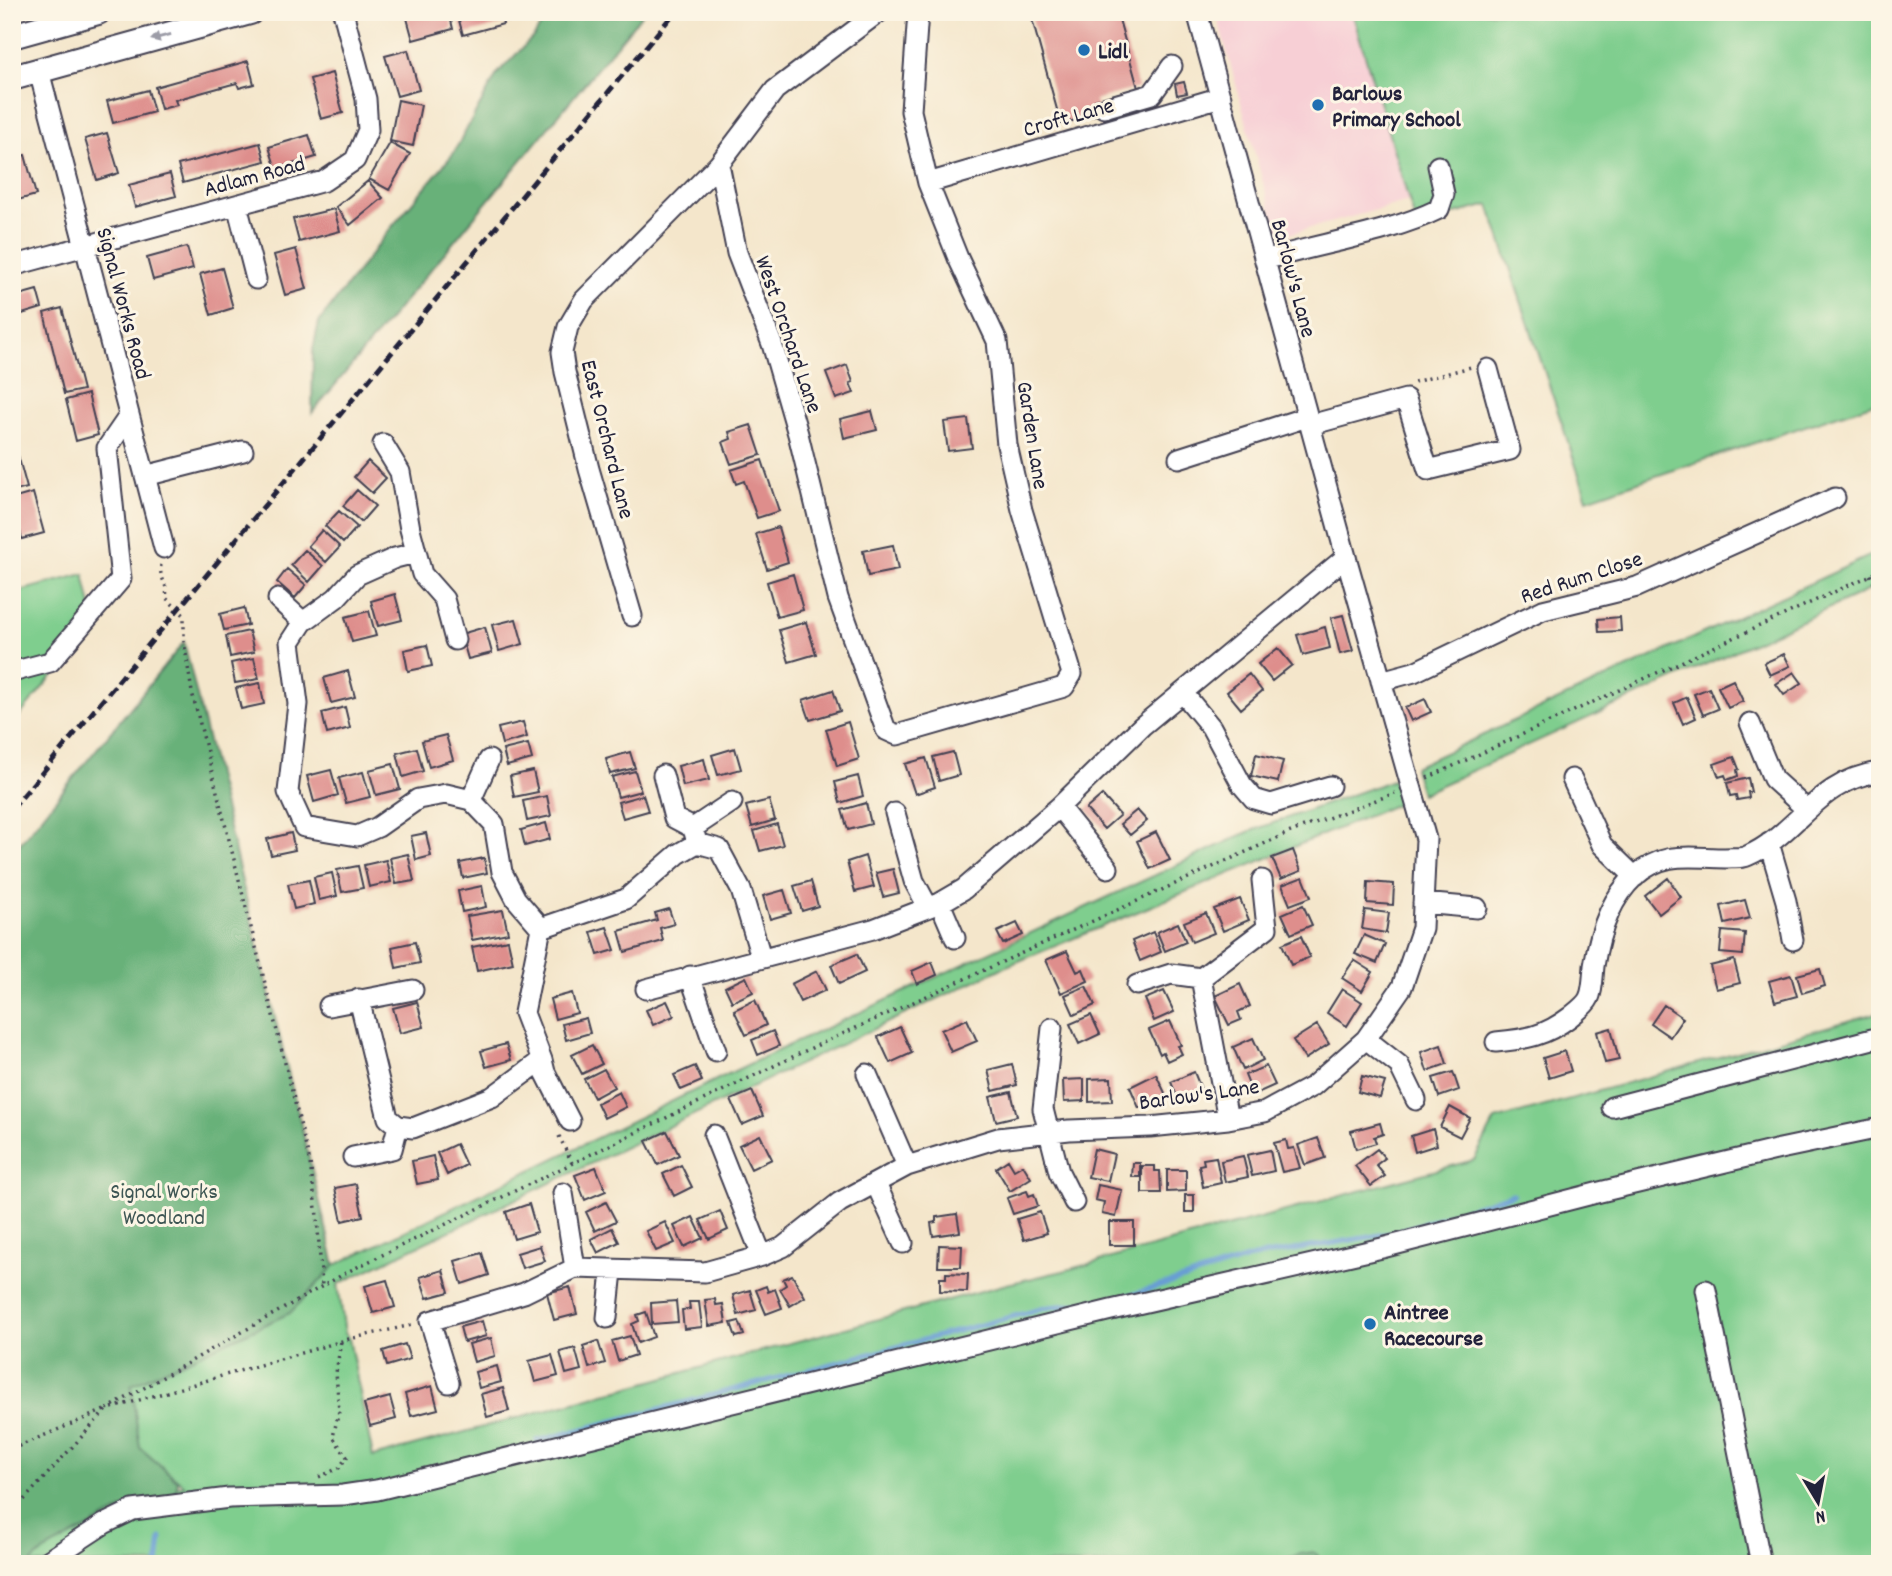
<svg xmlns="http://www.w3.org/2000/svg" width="1892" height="1576" font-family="Dekko,sans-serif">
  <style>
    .built { fill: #f7cfd5 }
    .green { fill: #7fce8e; stroke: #507864; stroke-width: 2 }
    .forest { fill: #67b179; stroke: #446a5a; stroke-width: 2 }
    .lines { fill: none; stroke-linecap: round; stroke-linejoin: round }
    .stream { stroke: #689dd4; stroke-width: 5 }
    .building { fill: #de8e8c }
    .minor-casing { stroke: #423f51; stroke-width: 23 }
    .major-casing { stroke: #423f51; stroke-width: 28 }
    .path { stroke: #423f51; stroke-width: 3.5; stroke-dasharray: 2 5; stroke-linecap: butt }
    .minor { stroke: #fff; stroke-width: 19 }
    .major { stroke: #fff; stroke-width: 24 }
    .rail { stroke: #22223b; stroke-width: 5; stroke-dasharray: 10 5; stroke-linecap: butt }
    .oneway { fill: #9c9ca7 }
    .poi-dot { fill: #1f6fb2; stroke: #fcf5e5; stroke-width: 2.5 }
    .labels { text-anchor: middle; stroke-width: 6; stroke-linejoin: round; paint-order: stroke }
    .poi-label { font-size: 23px; font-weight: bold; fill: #22223b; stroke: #fcf5e5; text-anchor: start }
    .street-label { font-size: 23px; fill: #22223b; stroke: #fcf5e5 }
    .park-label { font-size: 23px; fill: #3e5654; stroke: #fcf5e5 }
  </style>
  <rect width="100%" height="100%" fill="#fcf5e5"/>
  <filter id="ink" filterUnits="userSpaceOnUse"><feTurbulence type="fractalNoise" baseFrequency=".0143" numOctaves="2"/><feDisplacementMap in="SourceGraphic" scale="14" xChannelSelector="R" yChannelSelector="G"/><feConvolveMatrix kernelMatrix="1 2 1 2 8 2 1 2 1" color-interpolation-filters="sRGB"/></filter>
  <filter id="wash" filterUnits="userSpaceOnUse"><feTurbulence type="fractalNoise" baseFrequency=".00686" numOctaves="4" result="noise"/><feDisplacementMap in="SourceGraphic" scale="28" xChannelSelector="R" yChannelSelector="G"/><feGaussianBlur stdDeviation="1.57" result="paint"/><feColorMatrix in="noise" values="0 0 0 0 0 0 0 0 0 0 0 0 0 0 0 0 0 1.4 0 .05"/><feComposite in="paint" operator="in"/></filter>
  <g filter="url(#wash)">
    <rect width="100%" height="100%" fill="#f4e6cb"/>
    <path class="built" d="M1216,12H1369L1420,198L1278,237Z"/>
    <path class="green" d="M1352,12H1880V401L1587,499L1489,205L1416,224Z
      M1880,551V585L1421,794L1414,767Z
      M84,574L95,624L12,725V593Z
      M1393,780L1402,802L1002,968L338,1284L345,1333L349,1339L373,1457L1007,1284L1063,1271L1474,1160L1495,1120L1880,1012V1564H12L168,1486H185L140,1448L131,1385L290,1313L335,1265L749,1064L1248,832Z"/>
    <path class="forest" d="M548,12H644L312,413L313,349L319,322L391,228L453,154L497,74L535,35Z
      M184,642L335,1265L290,1313L131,1385L140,1448L178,1481L175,1496L132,1504L44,1551L30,1564H12V853Z
      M1315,1552L1318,1555L1320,1564H1271L1300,1554Z"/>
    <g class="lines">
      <path class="stream" d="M537,1441L1049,1307L1115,1300L1254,1257L1397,1232L1513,1194
        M158,1564L161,1538"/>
    </g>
    <g id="blocks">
      <path class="building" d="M427,12H449L453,29L413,40L407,18Z
        M500,12L503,24L463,35L457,13Z
        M507,12H543V13L509,22Z
        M1030,12H1117L1138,88L1095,100L1099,114L1061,124Z
        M408,50L419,90L397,96L385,56Z
        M248,61L254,84L239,88L237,83L229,85L175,100L177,105L161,109L155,87Z
        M332,73L343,113L321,119L310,79Z
        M1184,82L1187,93L1177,95L1175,84Z
        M148,90L154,112L113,123L107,101Z
        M398,100L421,105L413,146L390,141Z
        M107,133L119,173L97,180L85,139Z
        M309,135L316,157L276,169L269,147Z
        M260,143L265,161L183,183L178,165Z
        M390,143L410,154L389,190L369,179Z
        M25,155L36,195L14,201L12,158Z
        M170,174L176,196L135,207L129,185Z
        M368,181L383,198L350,225L336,207Z
        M334,209L340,231L299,242L293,219Z
        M187,247L193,269L153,280L147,258Z
        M296,249L307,289L285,295L274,255Z
        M222,268L233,308L211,315L200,274Z
        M37,290L42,308L12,317V297Z
        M62,308L83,390L64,394L44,313Z
        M847,365L853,382L850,383L854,393L836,399L826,373Z
        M88,394L98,435L76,441L66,400Z
        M872,411L877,430L844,438L840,419Z
        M968,419L972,448L948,451L944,422Z
        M751,425L761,455L731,464L723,442L731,439L729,432Z
        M16,448L27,488L12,492V449Z
        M762,460L779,511L757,518L744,481L736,484L731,470Z
        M368,461L386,478L372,493L354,477Z
        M357,490L375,506L361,522L343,506Z
        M33,493L44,533L22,539L12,499Z
        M339,511L357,527L343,543L325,526Z
        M778,527L788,562L767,569L756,534Z
        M322,530L340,547L326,562L308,546Z
        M893,545L898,570L868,576L863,551Z
        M305,550L323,566L309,582L291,565Z
        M287,569L306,585L295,598L277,582Z
        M793,574L803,610L777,617L767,582Z
        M395,594L402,620L378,626L371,601Z
        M244,608L248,625L224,630L220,614Z
        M369,611L376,636L352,642L345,617Z
        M1343,615L1353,651L1340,654L1331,618Z
        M1620,617L1621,631L1599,632L1598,619Z
        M516,619L523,644L499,651L492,625Z
        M806,622L816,654L789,662L779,630Z
        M485,627L492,653L468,659L461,634Z
        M1325,627L1330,648L1303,655L1297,635Z
        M249,631L254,652L230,657L226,636Z
        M427,645L432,666L408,671L404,650Z
        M1278,648L1292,665L1272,681L1258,664Z
        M1784,654L1790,666L1770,675L1764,663Z
        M254,658L259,679L235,683L231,663Z
        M348,671L355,697L331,703L324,678Z
        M1794,672L1802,683L1784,695L1776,684Z
        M1249,674L1262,691L1241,709L1227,692Z
        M1733,680L1743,701L1728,708L1718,687Z
        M260,683L264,704L241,709L236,688Z
        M1709,688L1718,709L1703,715L1694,694Z
        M833,690L840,711L810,720L803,700Z
        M1687,697L1696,718L1683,724L1674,703Z
        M1425,699L1431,712L1411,721L1405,708Z
        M345,707L350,728L327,734L322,713Z
        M523,722L527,737L502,744L498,728Z
        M848,722L859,759L837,766L826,729Z
        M446,735L453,760L429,767L422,741Z
        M528,744L532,759L507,766L503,750Z
        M417,748L423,771L403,777L397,753Z
        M735,748L741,769L718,775L712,755Z
        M630,752L635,768L610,774L606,759Z
        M953,752L959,775L939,781L933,757Z
        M1256,754L1283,761L1278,782L1251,776Z
        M1734,757L1739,769L1737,770L1738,776L1727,780L1725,775L1719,777L1714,764Z
        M926,758L935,787L915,794L905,764Z
        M704,759L709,780L683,786L678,766Z
        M393,764L400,789L376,795L369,770Z
        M331,770L338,795L314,802L307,776Z
        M533,771L538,792L514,797L510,776Z
        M635,771L641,791L618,797L612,777Z
        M363,772L370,797L346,803L339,778Z
        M858,776L863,796L840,803L835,782Z
        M1748,778L1751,792H1748L1749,798L1737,800L1736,795L1730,796L1727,783Z
        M643,795L648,811L623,818L618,802Z
        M1102,795L1120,815L1104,829L1086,809Z
        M547,796L551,816L527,821L523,801Z
        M769,800L775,820L752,827L746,806Z
        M866,803L871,824L848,830L842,810Z
        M1137,810L1147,821L1130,835L1120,824Z
        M546,823L550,839L525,846L521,830Z
        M777,824L783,845L760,851L754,831Z
        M1156,832L1170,860L1150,869L1137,841Z
        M291,833L295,850L271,855L267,839Z
        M426,833L431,856L416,860L411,836Z
        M1293,850L1301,871L1281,879L1272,858Z
        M408,854L414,881L396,884L390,858Z
        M865,856L874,887L855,892L847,862Z
        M484,858L487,873L463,878L460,863Z
        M386,860L391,882L369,887L364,865Z
        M358,866L363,888L342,892L337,870Z
        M893,869L899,893L883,897L876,873Z
        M332,873L337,896L319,900L314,877Z
        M1303,877L1311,897L1290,905L1282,885Z
        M1668,878L1681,897L1659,914L1645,896Z
        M309,880L314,904L294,909L288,884Z
        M811,881L818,906L802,911L794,886Z
        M1368,882L1394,884L1393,905L1367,903Z
        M482,886L486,907L462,912L458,891Z
        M784,890L791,913L770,919L763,896Z
        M1240,899L1249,920L1223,931L1214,909Z
        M1745,900L1750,918L1725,924L1721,906Z
        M1303,905L1312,925L1291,934L1282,914Z
        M669,909L674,924L660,928L663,941L625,952L619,931L657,920L655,913Z
        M503,910L508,933L472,940L467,916Z
        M1365,910L1389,913L1386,933L1362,929Z
        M1206,913L1214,933L1192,942L1184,922Z
        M1017,923L1023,935L1003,944L997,932Z
        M1178,923L1186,942L1165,951L1157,932Z
        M607,927L615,950L598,955L591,932Z
        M1722,931L1745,933L1743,955L1720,953Z
        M1153,932L1161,952L1140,961L1132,941Z
        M1364,935L1385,944L1377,963L1355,954Z
        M1301,936L1310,957L1291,965L1282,944Z
        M508,940L513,963L477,971L472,947Z
        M415,942L420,963L396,968L392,947Z
        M1067,951L1077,972L1083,969L1088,981L1061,993L1046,960Z
        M857,954L865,972L839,984L831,965Z
        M1354,960L1373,972L1362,991L1342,978Z
        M1734,960L1740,983L1716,989L1710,966Z
        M932,962L937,975L917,984L912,971Z
        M1820,969L1825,986L1802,993L1797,975Z
        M817,971L826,990L800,1002L791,984Z
        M1791,975L1797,996L1775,1002L1769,981Z
        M746,977L753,992L732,1002L725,987Z
        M1240,984L1250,1006L1238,1012L1241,1020L1229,1025L1215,996Z
        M1086,986L1095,1005L1074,1015L1065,995Z
        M1342,989L1362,1002L1347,1026L1327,1013Z
        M1164,991L1174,1012L1154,1021L1145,999Z
        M572,993L577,1013L555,1019L550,999Z
        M755,1000L766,1025L746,1035L734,1010Z
        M667,1001L674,1016L653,1025L646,1010Z
        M417,1002L424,1027L400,1033L393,1008Z
        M1664,1005L1683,1018L1670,1037L1651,1024Z
        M1091,1015L1100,1034L1079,1044L1070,1024Z
        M586,1018L590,1033L566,1040L562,1024Z
        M967,1019L977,1041L951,1052L941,1030Z
        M1170,1021L1181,1045L1178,1046L1182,1054L1167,1061L1163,1052L1160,1054L1149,1030Z
        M1317,1025L1329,1044L1305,1059L1293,1040Z
        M900,1027L912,1053L890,1063L878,1037Z
        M1611,1028L1619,1060L1605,1063L1597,1032Z
        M773,1031L779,1046L758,1055L752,1040Z
        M1253,1038L1263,1060L1243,1070L1233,1047Z
        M506,1044L511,1060L486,1067L481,1051Z
        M592,1045L602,1064L582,1074L572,1055Z
        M1441,1045L1447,1064L1427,1071L1421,1052Z
        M1565,1051L1571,1071L1549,1078L1543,1058Z
        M1012,1064L1017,1085L993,1091L988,1070Z
        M695,1066L702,1081L681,1090L674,1075Z
        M1266,1066L1275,1085L1253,1095L1245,1075Z
        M604,1069L614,1087L594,1098L584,1079Z
        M1194,1072L1201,1089L1178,1099L1171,1082Z
        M1453,1072L1459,1090L1439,1097L1433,1078Z
        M1156,1074L1166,1095L1139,1108L1130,1087Z
        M1362,1076L1385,1082L1380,1098L1358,1092Z
        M1111,1078L1112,1101L1089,1102V1079Z
        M1084,1079V1101L1064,1102L1063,1080Z
        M752,1091L763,1116L742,1125L731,1100Z
        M619,1092L626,1107L604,1118L597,1103Z
        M1011,1092L1017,1116L996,1121L990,1097Z
        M1450,1107L1470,1118L1460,1137L1440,1127Z
        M1380,1123L1383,1134L1374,1137L1376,1143L1356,1149L1351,1131Z
        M1433,1129L1437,1145L1415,1152L1411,1136Z
        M667,1131L679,1155L658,1165L646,1141Z
        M760,1135L772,1159L751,1169L739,1145Z
        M1318,1138L1325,1158L1305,1165L1298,1145Z
        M1286,1140L1288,1149L1294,1148L1300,1168L1282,1172L1274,1143Z
        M456,1144L466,1165L447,1175L437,1153Z
        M1094,1149L1114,1154L1108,1181L1088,1177Z
        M1377,1149L1385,1158L1376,1165L1385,1176L1371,1186L1355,1166Z
        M1270,1150L1274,1171L1252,1176L1247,1155Z
        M433,1156L438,1180L417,1184L412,1161Z
        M1243,1156L1248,1177L1225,1182L1221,1161Z
        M1216,1157L1221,1183L1203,1187L1199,1165L1204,1164L1203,1159Z
        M1008,1160L1014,1170L1023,1165L1031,1178L1010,1191L996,1168Z
        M1133,1163H1140V1177H1132Z
        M681,1165L692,1187L674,1196L663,1174Z
        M1142,1166H1155V1171H1160L1161,1193H1142Z
        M596,1167L606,1191L585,1200L575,1175Z
        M1167,1170H1186V1191L1167,1192Z
        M356,1184L363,1216L342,1221L335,1188Z
        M1098,1185L1122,1190L1116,1217L1102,1214L1104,1202L1095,1200Z
        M1027,1191L1029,1196L1034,1194L1038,1206L1013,1214L1007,1198Z
        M1185,1195H1194V1212H1185Z
        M606,1202L616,1221L595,1231L586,1212Z
        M529,1204L537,1232L514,1239L506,1212Z
        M720,1211L728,1230L709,1239L700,1220Z
        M1040,1212L1047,1233L1024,1240L1017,1219Z
        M957,1214L960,1232L933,1236L931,1223L936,1222V1217Z
        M693,1217L703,1238L684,1247L674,1226Z
        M665,1222L675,1243L656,1251L646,1231Z
        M1109,1222H1134V1245H1109Z
        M612,1228L619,1242L598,1253L591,1239Z
        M939,1245L962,1246L961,1267H938Z
        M540,1246L545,1261L522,1268L517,1253Z
        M482,1253L489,1275L462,1284L455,1261Z
        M443,1270L449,1292L427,1298L420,1277Z
        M946,1273L968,1274L967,1292L940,1291V1278H946Z
        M792,1275L805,1297L790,1306L780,1289L786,1285L783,1279Z
        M387,1280L395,1307L373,1313L365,1286Z
        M766,1286L768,1292L775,1289L782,1308L766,1314L756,1290Z
        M570,1287L577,1314L554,1320L547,1293Z
        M750,1290L756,1310L738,1315L733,1295Z
        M715,1299L716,1305L723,1304L726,1323L709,1326L705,1300Z
        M676,1301L678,1322L652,1324L651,1303Z
        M689,1302H699L702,1327L684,1329L682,1310L690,1309Z
        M646,1312L654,1337L638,1343L632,1324L639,1321L637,1315Z
        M482,1321L486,1336L464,1342L460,1327Z
        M739,1321L744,1335L736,1337L731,1323Z
        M630,1336L636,1355L618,1361L612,1341Z
        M491,1338L495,1356L474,1362L469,1344Z
        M598,1341L605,1363L589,1368L583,1346Z
        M405,1344L410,1359L387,1366L383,1351Z
        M575,1348L581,1370L566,1374L560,1352Z
        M552,1355L558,1376L535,1382L529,1361Z
        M497,1366L501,1382L479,1388L475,1372Z
        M432,1386L438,1409L411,1416L405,1394Z
        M503,1388L509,1411L487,1417L481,1394Z
        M390,1397L396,1419L370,1426L364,1404Z"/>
    </g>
  </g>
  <g filter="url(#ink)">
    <use href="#blocks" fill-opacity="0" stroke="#423f51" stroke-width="2"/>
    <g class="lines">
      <defs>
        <path id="minor" d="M879,12L775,90L719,164L737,253L772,344L798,434L838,598L886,730L897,735L1064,687L1072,674L1022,510L1007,445L997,341L958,258L928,183L911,111L918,12
          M39,71L164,548
          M1104,108L1152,94L1172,66
          M928,183L1221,97
          M237,205L256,279
          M1265,260C1321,243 1388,234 1439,209L1444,194L1438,166
          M12,266L324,181L355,160L368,130L366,99L343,12
          M1310,425L1406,399L1428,470L1510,450L1488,369
          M383,444L400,472L410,529L422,574L444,599L455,640
          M1179,458L1307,417
          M145,476L243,451
          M415,553L395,558L357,575L336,598L303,622L290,642L298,704L288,792L304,827L357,836L378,827L418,799L446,794L471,800L494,824L502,872L516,899L541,928
          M278,599L303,622
          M632,616L589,469L565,372L562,352L568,327L584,300L719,164
          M12,672L50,662L121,579L107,448L129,416
          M1381,681L1414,672L1543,610L1637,587L1835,498
          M1183,693L1211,727L1242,785L1254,799L1271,804L1330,786
          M1750,723L1773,779L1806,809
          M663,775L674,818L693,828L697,843
          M1572,779L1602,845L1635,877
          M471,800L489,760
          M1059,807L1108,868
          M895,813L914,881L928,907
          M693,828L732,802
          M1769,843L1786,901L1793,940
          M940,903L955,938
          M1423,903L1477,908
          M690,976L716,1051
          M1137,985L1171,974L1201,978
          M646,989L873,929L940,903L964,889L1059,807L1142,726L1346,557
          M359,999L388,1118L398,1126L413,1128L492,1097L542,1060L524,1013L541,928L626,899L678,854L697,843L719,849L741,890L761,957
          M329,1006L413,990
          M1052,1028L1043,1109L1059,1172L1074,1202
          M1366,1039L1399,1065L1416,1100
          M1496,1042C1527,1039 1545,1036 1570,1017C1576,1012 1586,1005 1589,998C1593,990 1593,976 1594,966C1599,934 1610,899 1635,876C1665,850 1690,858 1726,858C1733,857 1741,859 1747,856C1798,834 1816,780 1880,772
          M542,1060L545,1072L570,1121
          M867,1074L907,1166
          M1612,1107L1880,1037
          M1228,1119L1201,978L1267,928L1262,880
          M714,1135L762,1256
          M353,1157L392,1149L398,1126
          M876,1184L903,1243
          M563,1193L575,1268
          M1706,1290L1761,1564
          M607,1318L612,1271
          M449,1383L430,1321L524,1293L575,1268L705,1272L762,1256L783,1247L840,1202L907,1166L998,1138L1069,1130L1150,1127L1228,1119L1265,1112L1313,1086L1366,1039L1402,987L1422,928L1426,839L1346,557L1197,12
          M43,1564L104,1524L133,1510L229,1498L343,1495L377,1490L1111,1310L1382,1248L1600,1192L1780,1149L1880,1128"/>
        <path id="major" d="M12,36L98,12
          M12,78L250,12"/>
      </defs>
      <use href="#minor" class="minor-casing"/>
      <use href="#major" class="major-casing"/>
      <path class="path" d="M1414,382L1471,367
        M161,565C158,578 169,583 166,598L184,615V642L192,692L310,1163L317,1216L322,1286
        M1870,575L1880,592
        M1427,778L1880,571
        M559,1136L572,1163
        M112,1408L349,1339L412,1325
        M107,1409L349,1271L807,1050L1288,833L1395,793
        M12,1449L107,1409L12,1513
        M319,1477L339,1468L347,1457L333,1437L339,1411L336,1373L341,1341"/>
      <use href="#minor" class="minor"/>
      <use href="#major" class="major"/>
      <path class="rail" d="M12,809L675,12"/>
    </g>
    <defs><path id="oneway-solid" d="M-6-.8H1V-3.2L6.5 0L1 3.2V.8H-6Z" transform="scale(1.75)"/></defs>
    <use class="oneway" href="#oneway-solid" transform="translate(161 37) rotate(165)"/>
  </g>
  <g class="poi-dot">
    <circle cx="1084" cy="50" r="7"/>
    <circle cx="1318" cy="105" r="7"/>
    <circle cx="1370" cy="1324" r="7"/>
  </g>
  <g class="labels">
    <g class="poi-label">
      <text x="1098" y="58">Lidl</text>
      <text x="1332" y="100">Barlows<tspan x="1332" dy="26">Primary School</tspan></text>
      <text x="1384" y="1319">Aintree<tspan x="1384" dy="26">Racecourse</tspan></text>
    </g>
    <g class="street-label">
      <text transform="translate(1068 116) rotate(-16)" y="8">Croft Lane</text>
      <text transform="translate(254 175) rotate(-15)" y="8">Adlam Road</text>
      <text transform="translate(1295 278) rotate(75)" y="8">Barlow's Lane</text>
      <text transform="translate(125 303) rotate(75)" y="8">Signal Works Road</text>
      <text transform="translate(790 334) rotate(71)" y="8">West Orchard Lane</text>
      <text transform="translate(1034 435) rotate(81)" y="8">Garden Lane</text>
      <text transform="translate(609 439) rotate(76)" y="8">East Orchard Lane</text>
      <text transform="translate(1581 576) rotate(-18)" y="8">Red Rum Close</text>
      <text transform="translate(1199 1093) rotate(-8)" y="8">Barlow's Lane</text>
    </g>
    <g class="park-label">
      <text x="164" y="1198">Signal Works<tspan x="164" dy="26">Woodland</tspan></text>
    </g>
  </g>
  <rect width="1892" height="1576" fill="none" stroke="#fcf5e5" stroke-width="42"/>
  <g transform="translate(1818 1502) rotate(170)" stroke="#fcf5e5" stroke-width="5" paint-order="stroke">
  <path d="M0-5L12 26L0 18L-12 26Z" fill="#22223b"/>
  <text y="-10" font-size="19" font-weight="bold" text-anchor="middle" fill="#22223b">N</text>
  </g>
</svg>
